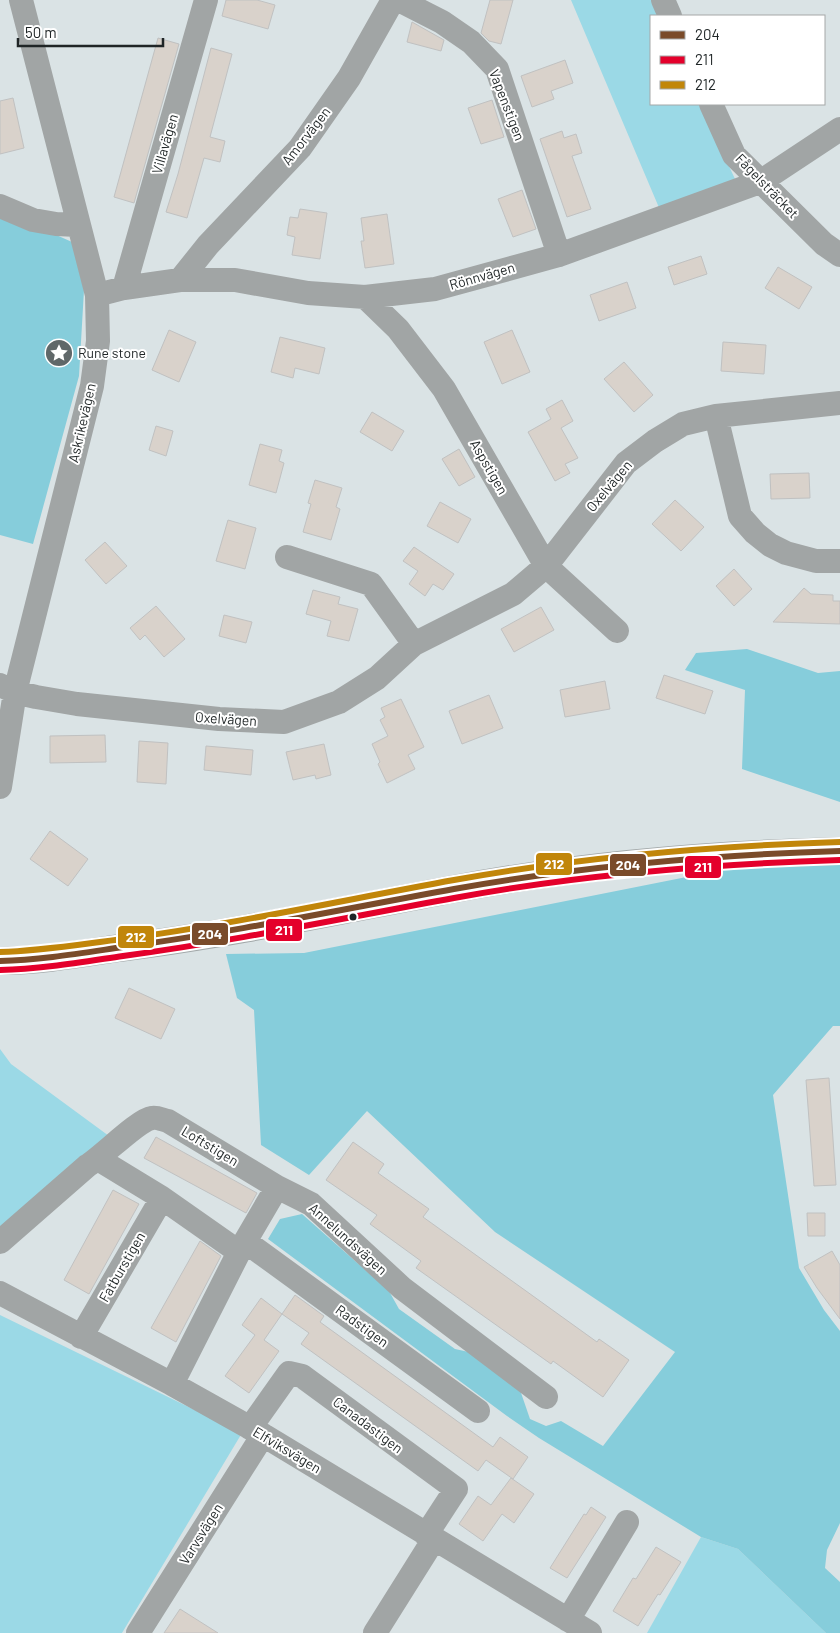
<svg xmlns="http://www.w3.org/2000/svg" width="840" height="1633" font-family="Barlow,sans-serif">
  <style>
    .green { fill: #9bd9e6 }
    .forest { fill: #86cddb }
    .building { fill: #d9d2cb; stroke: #c0c1c1 }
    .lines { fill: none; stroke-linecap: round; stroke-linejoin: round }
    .minor { stroke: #a1a5a5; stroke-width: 24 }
    .major { stroke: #a2a8a9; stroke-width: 28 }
    .bus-1-casing { stroke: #fff; stroke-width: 10 }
    .bus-2-casing { stroke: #fff; stroke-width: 10 }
    .bus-3-casing { stroke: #fff; stroke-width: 10 }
    .bus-1 { stroke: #7a4b2a; stroke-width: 6 }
    .bus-2 { stroke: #e4002b; stroke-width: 6 }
    .bus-3 { stroke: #c1860a; stroke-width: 6 }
    .bus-dot { fill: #1f2526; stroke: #fff; stroke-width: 2 }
    .labels { text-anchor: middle; stroke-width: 4; stroke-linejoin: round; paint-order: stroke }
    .street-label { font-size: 14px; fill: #1f2526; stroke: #fff }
    .poi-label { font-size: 14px; fill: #1f2526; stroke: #fff; text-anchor: start }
    .line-badge { stroke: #fff; stroke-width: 2 }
    .badge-label { font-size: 14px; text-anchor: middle; font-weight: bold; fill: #fff }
  </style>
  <rect width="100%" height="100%" fill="#dae3e5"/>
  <path class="green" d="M571,0H652L659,16H651V104H700L735,179L660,210Z
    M0,1049L11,1064L109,1136L0,1228Z
    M0,1315L242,1433L122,1633H0Z
    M701,1537L738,1549L826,1633H647Z"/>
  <path class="forest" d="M0,210L72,242L84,290L79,376L33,544L0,535Z
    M747,649L818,673L840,671V802L742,769L745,690L685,670L696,653Z
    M840,862V1026H833L773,1095L799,1268L824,1310L840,1331V1523L827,1550L825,1568L840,1582V1633H826L738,1549L701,1537L539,1438L507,1416L268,1239L280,1219L302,1214L389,1291L399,1309L455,1349L478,1354L519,1387L530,1419L546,1426L561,1421L603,1446L675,1352L495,1232L367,1111L309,1175L261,1145L254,1010L237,998L226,954L304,953L752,864Z"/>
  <path class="building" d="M226,0H257L275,5L268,29L222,16Z
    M490,0H513L501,44L489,41L481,33Z
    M412,22L444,40L441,51L407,42Z
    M158,38L179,44L134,203L114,197Z
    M211,48L232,54L210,137L225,141L220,162L204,158L187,218L166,212L178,174Z
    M565,60L573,83L551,91L554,99L532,107L521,76Z
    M13,98L24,148L0,154V101Z
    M492,100L504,137L481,144L468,108Z
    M562,131L564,138L576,134L582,153L572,156L591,209L567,217L540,139Z
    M522,190L536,229L513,237L498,199Z
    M300,209L327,213L320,259L292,255L295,237L287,235L290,217L298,218Z
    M387,214L394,264L365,268L361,241H364L361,218Z
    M701,256L707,274L674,285L668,267Z
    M778,267L812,287L799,309L765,288Z
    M627,282L636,308L599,321L590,295Z
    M169,330L196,342L179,382L152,370Z
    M512,330L530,372L502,384L484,342Z
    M280,337L325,348L319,374L295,368L293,378L271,372Z
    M723,342L766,345L764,374L721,371Z
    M624,362L653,395L634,412L604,379Z
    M562,400L573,421L561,428L578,458L565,464L570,473L555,481L528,432L551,419L546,409Z
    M372,412L404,431L392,451L360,432Z
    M156,426L173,431L166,456L149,450Z
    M260,444L282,450L279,461L284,463L276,493L249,485Z
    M459,449L475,477L459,486L442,459Z
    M809,473L810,498L771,499L770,474Z
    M315,480L342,488L336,507L340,509L331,540L303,532L311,504L308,503Z
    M675,500L704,527L681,551L652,524Z
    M440,502L471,519L458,543L427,526Z
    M228,520L256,528L245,569L216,561Z
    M105,542L127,566L106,584L85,560Z
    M414,547L454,574L443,590L433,584L425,596L409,584L418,571L403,561Z
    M734,569L752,589L734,606L716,586Z
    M804,588L811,594L833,595V601H840V624L773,622Z
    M313,590L340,597L338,604L358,609L349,641L327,636L331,621L306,614Z
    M156,606L185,639L164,657L145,635L140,640L130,628Z
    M541,607L554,630L514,652L501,629Z
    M224,615L252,622L246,643L219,636Z
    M664,675L713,691L705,714L656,698Z
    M605,681L610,709L565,717L560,690Z
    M489,695L503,728L462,744L449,711Z
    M401,699L424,747L408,755L415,769L387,783L378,764L380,762L372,744L388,736L380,720L385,717L381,708Z
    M105,735L106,762L50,763V736Z
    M139,741L168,743L166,784L137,782Z
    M324,744L331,775L316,779L315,775L293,780L286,752Z
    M206,746L253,750L251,775L204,770Z
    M50,831L88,859L68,886L30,859Z
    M129,988L175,1009L161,1039L115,1018Z
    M829,1078L836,1185L814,1186L806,1080Z
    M156,1137L257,1193L246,1213L144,1158Z
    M353,1142L384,1164L378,1173L429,1209L423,1217L597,1342L599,1339L629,1360L603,1397L553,1361L551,1364L416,1268L421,1261L370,1224L377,1215L326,1180Z
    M113,1190L139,1204L89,1294L64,1280Z
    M807,1213H825V1236H808Z
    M200,1241L221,1256L176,1342L151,1328Z
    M832,1251L840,1265V1319L817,1288L804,1267Z
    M295,1295L324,1316L320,1322L493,1447L500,1437L528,1457L513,1479L486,1460L478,1471L301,1344L309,1333L282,1314Z
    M261,1298L282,1314L264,1340L279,1351L249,1393L225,1376L255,1335L242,1325Z
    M511,1478L534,1494L514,1523L502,1514L483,1541L459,1524L478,1496L491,1505Z
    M591,1507L606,1517L567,1578L550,1568L584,1514L586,1515Z
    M656,1547L681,1562L660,1595L658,1594L638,1626L613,1611L633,1578L636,1579Z
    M180,1609L218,1633H164Z"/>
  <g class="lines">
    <path class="minor" d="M399,0L442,22L471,42L497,69L559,255
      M663,0L670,16
      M711,104L734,155L824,244L840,255
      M0,206L33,220L56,224L78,225
      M180,280L208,245L300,148L349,78L393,0
      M124,288L206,0
      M97,295L124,288L180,280H235L308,293L365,297L435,289L559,255L760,182L840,129
      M365,297L398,329L444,389L546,566L617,631
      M716,416L740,516L755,533L770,545L786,553L816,561H840
      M287,557L371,584L414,644
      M0,685L15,692L36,697L77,704L219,719L284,722L339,702L377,678L414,644L513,594L546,566L626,463L655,441L683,424L716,416L840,403
      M0,787L15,692L92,386L98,341L97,295L21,0
      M98,1159L162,1198
      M0,1242L87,1166C103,1156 138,1120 152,1118C157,1117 163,1120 168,1121L277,1187L311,1204L402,1288L546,1397
      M246,1242L478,1411
      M0,1293L172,1384L263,1435L590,1633
      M81,1337L162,1198L239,1252
      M172,1384L239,1252L277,1187
      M250,1428L289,1373L302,1376L456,1489L426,1535
      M568,1620L627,1522
      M138,1633L263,1435
      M375,1633L434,1539"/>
    <path class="major" d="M0,961C40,961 79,954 119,948C232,934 342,910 454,889C581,865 711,854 840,851"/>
    <defs>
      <path id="bus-1" d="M0,961C41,960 82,953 123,947C234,932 344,909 454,889C582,866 710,855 840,851"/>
      <path id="bus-2" d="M0,970C42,969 82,962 123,956C234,941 344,918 454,898C582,874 711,864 840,860"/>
      <path id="bus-3" d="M0,952C41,951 82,944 123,939C234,924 344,900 454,880C582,857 710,846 840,842"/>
    </defs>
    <use href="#bus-1" class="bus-1-casing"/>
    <use href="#bus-2" class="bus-2-casing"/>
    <use href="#bus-3" class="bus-3-casing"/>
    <use href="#bus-1" class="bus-1"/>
    <use href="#bus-2" class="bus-2"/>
    <use href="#bus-3" class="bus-3"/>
  </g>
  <defs>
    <symbol id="sight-disc" viewBox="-11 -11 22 22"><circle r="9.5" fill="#606869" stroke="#fff"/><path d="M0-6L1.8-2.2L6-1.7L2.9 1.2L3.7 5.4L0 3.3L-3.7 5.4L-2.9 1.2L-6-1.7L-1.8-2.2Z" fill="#fff"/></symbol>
  </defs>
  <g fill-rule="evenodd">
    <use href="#sight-disc" x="43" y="337" width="32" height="32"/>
  </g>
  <circle class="bus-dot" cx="353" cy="917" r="4.5"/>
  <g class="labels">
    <g class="street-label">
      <text transform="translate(507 105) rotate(69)" y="5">Vapenstigen</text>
      <text transform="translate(306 136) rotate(-52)" y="5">Amorvägen</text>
      <text transform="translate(165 144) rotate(-74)" y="5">Villavägen</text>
      <text transform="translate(767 186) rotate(46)" y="5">Fågelsträcket</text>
      <text transform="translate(482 276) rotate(-16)" y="5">Rönnvägen</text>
      <text transform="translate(82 423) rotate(-77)" y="5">Askrikevägen</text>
      <text transform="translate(489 467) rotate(60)" y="5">Aspstigen</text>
      <text transform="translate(609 486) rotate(-50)" y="5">Oxelvägen</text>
      <text transform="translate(226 719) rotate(4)" y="5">Oxelvägen</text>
      <text transform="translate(210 1146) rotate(31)" y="5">Loftstigen</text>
      <text transform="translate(348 1239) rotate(42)" y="5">Annelundsvägen</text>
      <text transform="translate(122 1267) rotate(-60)" y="5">Fatburstigen</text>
      <text transform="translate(362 1326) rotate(36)" y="5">Radstigen</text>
      <text transform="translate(368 1425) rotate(37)" y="5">Canadastigen</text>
      <text transform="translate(287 1450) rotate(31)" y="5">Elfviksvägen</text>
      <text transform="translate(201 1534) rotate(-58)" y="5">Varvsvägen</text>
    </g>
    <g class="poi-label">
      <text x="78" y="358">Rune stone</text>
    </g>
  </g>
  <g class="line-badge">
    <rect x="535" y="852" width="38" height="24" rx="5" fill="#c1860a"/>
    <rect x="609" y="853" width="38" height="24" rx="5" fill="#7a4b2a"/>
    <rect x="684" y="855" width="38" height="24" rx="5" fill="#e4002b"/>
    <rect x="265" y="918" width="38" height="24" rx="5" fill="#e4002b"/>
    <rect x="191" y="922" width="38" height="24" rx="5" fill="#7a4b2a"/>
    <rect x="117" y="925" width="38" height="24" rx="5" fill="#c1860a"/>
  </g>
  <g class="badge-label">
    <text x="554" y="869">212</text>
    <text x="628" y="870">204</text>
    <text x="703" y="872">211</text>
    <text x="284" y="935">211</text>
    <text x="210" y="939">204</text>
    <text x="136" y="942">212</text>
  </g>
  <rect x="650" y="15" width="175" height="90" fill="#ffffff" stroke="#a5a8a8"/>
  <rect x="660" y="31" width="25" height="8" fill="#7a4b2a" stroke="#a5a8a8"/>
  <text x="695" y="40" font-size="15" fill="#1f2526">204</text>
  <rect x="660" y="56" width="25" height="8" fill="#e4002b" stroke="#a5a8a8"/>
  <text x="695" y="65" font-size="15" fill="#1f2526">211</text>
  <rect x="660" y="81" width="25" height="8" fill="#c1860a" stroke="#a5a8a8"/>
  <text x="695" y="90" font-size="15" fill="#1f2526">212</text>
  <path d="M18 38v8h145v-8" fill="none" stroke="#1f2526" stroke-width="2.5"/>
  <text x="25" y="38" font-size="15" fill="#1f2526" stroke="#ffffff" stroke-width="4" paint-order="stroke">50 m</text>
</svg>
